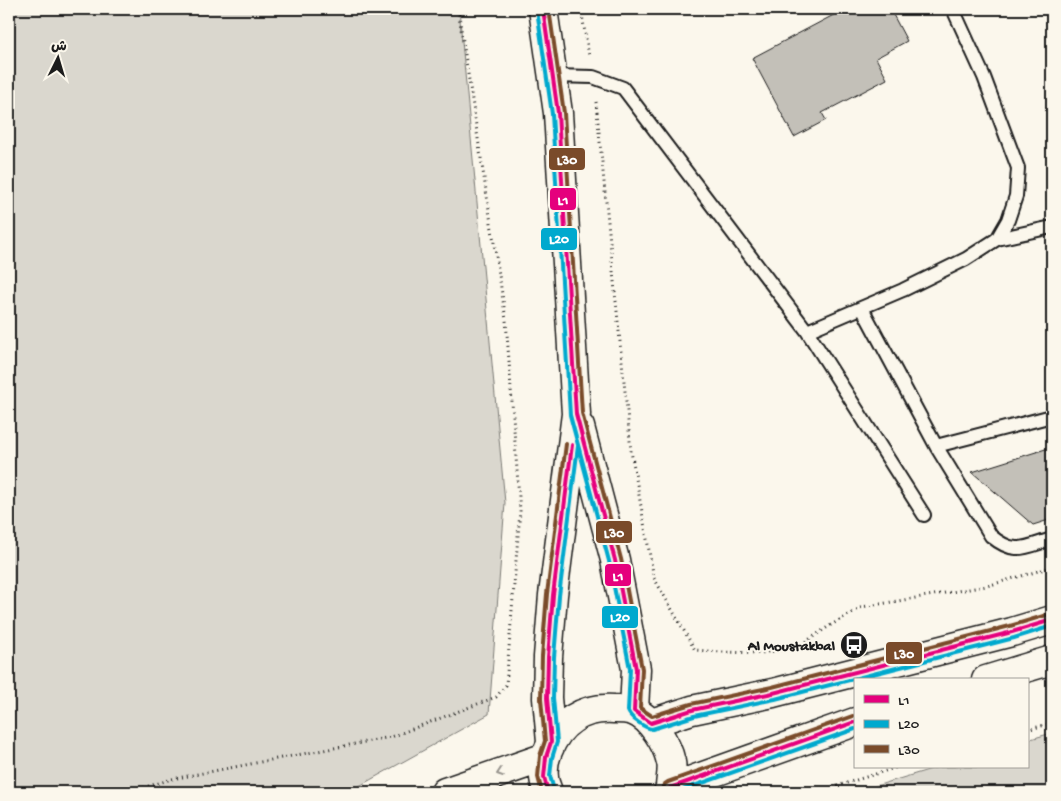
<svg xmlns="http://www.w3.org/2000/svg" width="1061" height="801" font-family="'Gochi Hand','Playpen Sans Arabic',sans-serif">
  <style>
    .green { fill: #dad7ce; stroke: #7b7a75 }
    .building { fill: #c3c0b8; stroke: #1c1c1c }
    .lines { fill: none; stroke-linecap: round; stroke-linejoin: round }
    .lane-casing { stroke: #1c1c1c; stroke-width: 16 }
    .highway-casing { stroke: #1c1c1c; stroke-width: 31 }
    .path { stroke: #1c1c1c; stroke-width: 3; stroke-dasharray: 1 4; stroke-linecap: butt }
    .lane { stroke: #fbf7ec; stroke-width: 12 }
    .highway { stroke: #fbf7ec; stroke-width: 28 }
    .bus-1-casing { stroke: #fbf7ec; stroke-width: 8 }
    .bus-2-casing { stroke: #fbf7ec; stroke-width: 8 }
    .bus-3-casing { stroke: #fbf7ec; stroke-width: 8 }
    .bus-1 { stroke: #e5007d; stroke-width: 4 }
    .bus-2 { stroke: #00a9ce; stroke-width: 4 }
    .bus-3 { stroke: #7a4b2a; stroke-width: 4 }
    .oneway { stroke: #97948e }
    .labels { text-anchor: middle; stroke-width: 4; stroke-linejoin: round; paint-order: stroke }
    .poi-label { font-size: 15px; font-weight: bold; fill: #1c1c1c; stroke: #fbf7ec; text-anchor: end }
    .line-badge { stroke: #fbf7ec; stroke-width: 2 }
    .badge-label { font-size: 14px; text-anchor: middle; font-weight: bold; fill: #fff }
  </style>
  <rect width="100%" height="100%" fill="#fbf7ec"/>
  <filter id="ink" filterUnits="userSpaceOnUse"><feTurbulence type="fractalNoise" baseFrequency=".02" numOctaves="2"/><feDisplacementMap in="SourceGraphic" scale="10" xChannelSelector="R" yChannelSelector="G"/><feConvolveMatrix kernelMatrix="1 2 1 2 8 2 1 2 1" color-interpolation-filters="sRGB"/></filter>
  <g filter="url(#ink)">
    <path class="green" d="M9,9H459L505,503L489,714L352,790L344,792H9Z
      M1052,733V792H856L938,767H1027V740Z"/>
    <path class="building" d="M685,9H718L686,14Z
      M845,9H890L907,41L876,58L887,79L822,113L826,120L794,137L752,58Z
      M1052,447V519L1033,525L972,472Z"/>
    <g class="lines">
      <defs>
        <path id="lane" d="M553,76L593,77L623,88L807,331L924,515
          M997,239L1052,227
          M862,308L936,446L1052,416
          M807,331L903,290L966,259L997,239L1008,220L1016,196L1018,168L984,77L953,9
          M936,446L991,536C1015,556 1025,547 1052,539"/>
        <path id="highway" d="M543,9L558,113L576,414L553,595L548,657L547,698L551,742
          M580,427L615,560L636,669L634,711
          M986,680L1052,660
          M651,723L692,710L773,693L1012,632L1052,620
          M670,788L855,722
          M445,792L546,757
          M548,792C547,788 544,782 544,777C543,769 545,758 548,751C559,722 583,707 614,709C620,709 627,709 633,711C651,717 667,744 671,762C673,770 670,780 670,788L668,792"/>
      </defs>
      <use href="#lane" class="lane-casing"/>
      <use href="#highway" class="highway-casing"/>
      <path class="path" d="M581,9L589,56
        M596,102L631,451L654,578L695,650L721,652L761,653L796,648L831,625L862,607L987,586L1052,567
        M1027,730L1052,723
        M129,792L172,779L391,737L496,697L506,685L520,511L506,320L458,9
        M818,792L898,767"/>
      <use href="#lane" class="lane"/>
      <use href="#highway" class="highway"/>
      <defs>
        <path id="bus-1" d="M543,9L558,113L576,414L615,560L636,669L634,711L651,723L692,710L773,693L1012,632L1052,620
          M548,792L544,777L546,757L551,742L547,698L548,657L553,595L572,445
          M668,792L670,788L855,722"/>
        <path id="bus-2" d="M537,10L552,114L570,415L609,561L630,669L628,711C630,718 645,728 652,729L694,716L775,699L1014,638L1052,626
          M554,790L550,776L552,758L557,742L553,698L554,657L559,596L578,446
          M677,792L855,729"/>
        <path id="bus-3" d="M549,9L564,113L582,413L621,559L642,669L640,708L652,716L691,704L772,687L1010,626L1050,614
          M662,789L665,784L668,782L853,716
          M542,792L538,777L540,756L545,741L541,699L542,656L547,594L566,444"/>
      </defs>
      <use href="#bus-1" class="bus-1-casing"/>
      <use href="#bus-2" class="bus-2-casing"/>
      <use href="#bus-3" class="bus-3-casing"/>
      <use href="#bus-1" class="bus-1"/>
      <use href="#bus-2" class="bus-2"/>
      <use href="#bus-3" class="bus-3"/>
    </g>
    <defs><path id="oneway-chevron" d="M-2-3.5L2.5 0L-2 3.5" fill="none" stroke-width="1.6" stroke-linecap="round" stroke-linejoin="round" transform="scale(1.25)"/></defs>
    <use class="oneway" href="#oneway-chevron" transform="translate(500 773) rotate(161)"/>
  </g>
  <defs>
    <symbol id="bus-disc" viewBox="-11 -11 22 22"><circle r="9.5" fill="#1c1c1c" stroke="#fbf7ec"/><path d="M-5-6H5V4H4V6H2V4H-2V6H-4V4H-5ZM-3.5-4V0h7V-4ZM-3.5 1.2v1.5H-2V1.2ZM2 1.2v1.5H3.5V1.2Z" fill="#fff"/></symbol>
  </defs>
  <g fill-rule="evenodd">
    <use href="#bus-disc" x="838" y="629" width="32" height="32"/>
  </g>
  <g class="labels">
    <g class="poi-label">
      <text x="835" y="650">Al Moustakbal</text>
    </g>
  </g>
  <g class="line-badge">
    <rect x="548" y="147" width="38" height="24" rx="5" fill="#7a4b2a"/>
    <rect x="549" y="187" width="28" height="24" rx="5" fill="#e5007d"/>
    <rect x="540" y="227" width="38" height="24" rx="5" fill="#00a9ce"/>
    <rect x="595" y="520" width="38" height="24" rx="5" fill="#7a4b2a"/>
    <rect x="604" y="563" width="28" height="24" rx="5" fill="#e5007d"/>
    <rect x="601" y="605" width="38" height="24" rx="5" fill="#00a9ce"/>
    <rect x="885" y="641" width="38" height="24" rx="5" fill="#7a4b2a"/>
  </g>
  <g class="badge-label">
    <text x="567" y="164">L30</text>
    <text x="563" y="204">L1</text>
    <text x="559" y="243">L20</text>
    <text x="614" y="537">L30</text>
    <text x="618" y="580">L1</text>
    <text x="620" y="621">L20</text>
    <text x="904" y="658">L30</text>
  </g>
  <rect width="1061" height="801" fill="none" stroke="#fbf7ec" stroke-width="30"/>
  <rect x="15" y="15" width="1031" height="771" fill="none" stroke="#1c1c1c" stroke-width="2" filter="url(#ink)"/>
  <rect x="854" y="678" width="175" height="90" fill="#fbf7ec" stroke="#a29f99"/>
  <rect x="864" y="695" width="25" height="8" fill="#e5007d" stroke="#a29f99"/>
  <text x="898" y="704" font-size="15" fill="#1c1c1c">L1</text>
  <rect x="864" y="720" width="25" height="8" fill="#00a9ce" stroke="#a29f99"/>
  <text x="898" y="728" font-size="15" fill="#1c1c1c">L20</text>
  <rect x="864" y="745" width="25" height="8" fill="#7a4b2a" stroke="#a29f99"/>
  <text x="898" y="754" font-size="15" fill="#1c1c1c">L30</text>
  <g transform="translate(58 58) rotate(5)" stroke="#fbf7ec" stroke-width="4" paint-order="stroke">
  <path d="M0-4L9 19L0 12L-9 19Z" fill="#1c1c1c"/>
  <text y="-8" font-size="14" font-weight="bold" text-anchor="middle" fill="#1c1c1c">ش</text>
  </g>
</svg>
